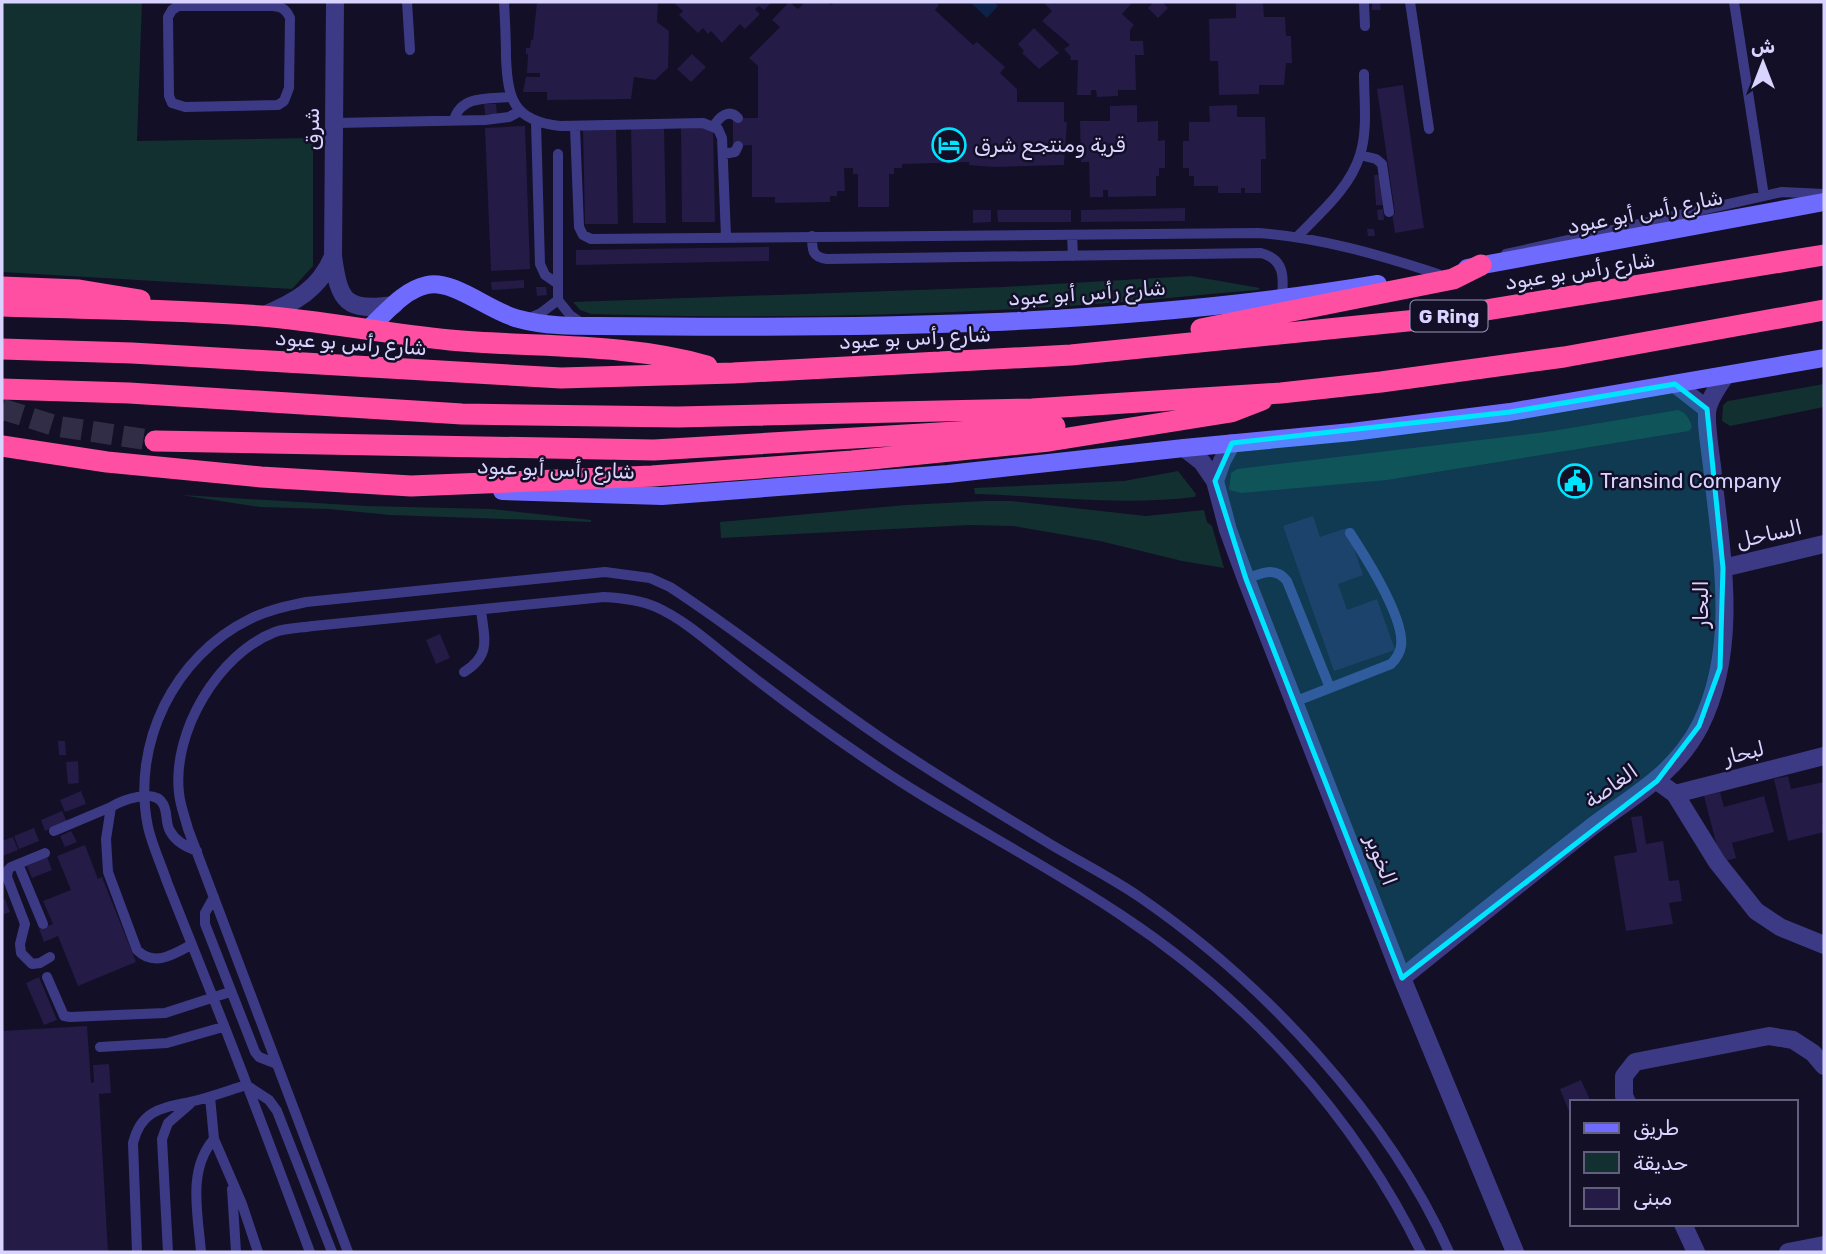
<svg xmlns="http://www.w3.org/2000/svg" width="1826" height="1254" font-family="Rubik,'Noto Naskh Arabic',sans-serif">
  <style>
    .green { fill: #12302f }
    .water { fill: #0c2248 }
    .building { fill: #241b47 }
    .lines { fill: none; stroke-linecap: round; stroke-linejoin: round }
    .highway-tunnel { stroke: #312d47; stroke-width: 21; stroke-dasharray: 21 10; stroke-linecap: butt }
    .lane { stroke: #3d3a85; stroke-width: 10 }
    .street { stroke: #3d3a85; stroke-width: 18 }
    .secondary { stroke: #6f6bff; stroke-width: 18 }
    .highway { stroke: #ff4fa3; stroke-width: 21 }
    .marked { fill: #00e5ff; fill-opacity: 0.2; stroke: #00e5ff; stroke-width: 5; stroke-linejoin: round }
    .labels { text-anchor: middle; stroke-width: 5; stroke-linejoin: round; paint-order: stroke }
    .shield { fill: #130f26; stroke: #9e99be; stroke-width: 2 }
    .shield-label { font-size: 19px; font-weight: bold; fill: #d9d4ff }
    .street-label { font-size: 21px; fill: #d9d4ff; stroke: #130f26 }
    .poi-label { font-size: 21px; fill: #d9d4ff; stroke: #130f26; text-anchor: start }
  </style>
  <rect width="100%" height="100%" fill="#130f26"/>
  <path class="green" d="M2,2H142L137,141L313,138V266L292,289L2,272Z
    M1191,276L1260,288L1258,290C1195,295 1132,302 1068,306C909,316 750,319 591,314L580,310L573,302L1003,287Z
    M1824,384V407L1730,426L1722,421L1723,405L1728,401Z
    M1678,410C1687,413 1689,419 1692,427L1689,431L1387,480L1241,493L1229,490L1231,473L1237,469L1546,432Z
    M1178,471L1196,494L1195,497C1121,506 1049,496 975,494L974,488L1124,481Z
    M181,495L366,506L492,509L591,520V522L390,515L329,509L260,507Z
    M985,501H1011L1146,516L1204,510L1207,522L1212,526L1224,568L1182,561L1100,541L1013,526L970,525L721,538L720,522L906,505Z"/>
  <path class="water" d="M970,2H994L998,6L987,18Z"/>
  <path class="building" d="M537,2H658L657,22L669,31L668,68L655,80L634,77L631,99L547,100V92H523L526,77H540V73H527L528,54H526V48H530L531,40H533Z
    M673,2H772L764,10L759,6L755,9L760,14L745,29L740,24L722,43L711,31L708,34L703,28L698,33L679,15L683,11Z
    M789,2L798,9L805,2H828L831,5L835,2H936L939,5L935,10L973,45L977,42L1005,67L1000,73L1017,89V102H1064V122H1067L1064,165L993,167L969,165V162L902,164V168H894V174H889V207H858V174H853V168H844L845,191H837V196H830V202L775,203V197H752V145L733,146V118H758V66L749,58L780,27L772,20Z
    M1043,2H1129L1131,4L1122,14L1134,25L1130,30V41H1143L1144,55H1135L1136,90H1118V96L1097,97L1096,90H1091V95H1077L1078,60H1070L1071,57L1064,49L1070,45L1042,21L1052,11Z
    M1154,2H1162L1168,8L1158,18L1148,8Z
    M1263,2L1264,17H1285L1286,36H1291L1292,63H1286L1284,85H1259V94L1219,95L1218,61H1210L1209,19L1236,18V3Z
    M1372,3H1380L1381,10H1372Z
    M1034,28L1059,53L1039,69L1022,53L1024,51L1018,44Z
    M692,54L706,67L691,82L677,69Z
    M1403,85L1424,228L1395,233L1392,214L1395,213L1377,89Z
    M484,104H496L497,114H485Z
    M1137,105V122L1158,121V141L1165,140V168H1159V176H1156V196L1108,197V190H1103V197H1090L1089,162H1081L1080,121H1110V106Z
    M1237,105V117H1265L1266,159H1261V193H1245V188H1241V193H1218V186H1194V176H1189V168H1183V141H1189V122H1210L1209,106Z
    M525,126L530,269L491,271L485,128Z
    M713,126L715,222H682L681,127Z
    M664,127L666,223H633L631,128Z
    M616,128L618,224H585L583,129Z
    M1374,175H1381L1383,205H1376Z
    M1185,208V221L1081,222V210Z
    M1383,209L1384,220H1378L1377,210Z
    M973,210H991V222L973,223Z
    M997,210H1071V222H998Z
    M1367,229H1374L1375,236H1368Z
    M769,247V261L576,265V250Z
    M524,280V288L492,290L491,282Z
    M536,287H546L547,295L537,296Z
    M1313,516L1320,537L1347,528L1363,575L1338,584L1347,610L1377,599L1395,650L1334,671L1283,526Z
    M440,634L450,658L436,664L426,640Z
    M58,741H65L66,755H59Z
    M78,761L79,783L68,784L66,762Z
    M1788,776L1791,789L1824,782V820L1822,821L1824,832L1788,841L1774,779Z
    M81,791L86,804L65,812L60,800Z
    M1720,792L1724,807L1764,796L1774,832L1732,843L1736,858L1721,862L1704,796Z
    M62,811L67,822L45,831L41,820Z
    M1642,816L1646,844L1663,841L1669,881L1679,880L1682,901L1669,903L1673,924L1626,931L1614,856L1637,852L1631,817Z
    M34,828L39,841L19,849L14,836Z
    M71,831L77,842L65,847L60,836Z
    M13,837L18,850L2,856V841Z
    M85,845L98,879L102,877L136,962L78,986L58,936L44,942L39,929L53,924L43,901L71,890L57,856Z
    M47,857L52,870L32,878L27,866Z
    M5,899L10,912L2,915V900Z
    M39,977L57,1020L44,1025L26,983Z
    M87,1026L91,1083L94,1082L93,1065L109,1064L111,1093L99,1094L108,1252H2V1031Z
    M1581,1080L1591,1102H1572V1119L1560,1089Z"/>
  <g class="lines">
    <path class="highway-tunnel" d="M2,409L56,426L155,441"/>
    <path class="lane" d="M407,2L410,50
      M504,2C505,20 506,39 506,58C508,99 513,121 560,126L703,123L718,129L722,138L726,237
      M1364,2L1365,26
      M1410,2L1429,129
      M1734,2L1764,196
      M178,6H273C282,7 286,9 290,18L289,88L284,101L278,105L185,107L172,103L169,96L168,17L172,10Z
      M454,120C461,95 488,99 510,97
      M536,122L540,264L545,275L558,284
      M335,123L485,120L509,117L520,111
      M714,126C719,117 729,108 738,118
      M575,127L579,227L583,235L591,239L1258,233C1319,237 1380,255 1438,274
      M558,154V300L570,315L583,324
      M723,154L735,152L738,146
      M1360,155L1376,159L1382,164L1389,212
      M1072,235L1073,256
      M812,236C812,250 812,257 827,259L1261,253C1284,259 1284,276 1282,297
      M1297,237C1320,213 1350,188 1360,155C1368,130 1364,100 1364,74
      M1506,254L1782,192L1824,194
      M529,318L541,313L558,300
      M1246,579C1262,573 1275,566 1287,581L1330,688
      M464,672C492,655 484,638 481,610
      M1294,702L1391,664C1396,659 1400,653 1401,646C1405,618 1365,556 1350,533
      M54,831L111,807
      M45,853L11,867L8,870L7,877L25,924L20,944L21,953L32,964L40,963L50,957
      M18,864L43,924
      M214,897L205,913V924L255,1052L259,1057L277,1064
      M191,945C173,955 154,967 137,950L108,872L106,839L111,807C122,800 155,788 163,804C168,812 165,823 170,831C176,842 186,847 197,851
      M47,977L64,1016L70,1017L165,1013L230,992
      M100,1047L167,1043L223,1027
      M210,1097L214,1139L242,1204L258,1252
      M232,1189L236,1252
      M137,1252L133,1143C142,1106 167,1108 198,1100C214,1096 230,1090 246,1085L269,1100L277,1111L332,1252
      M168,1252L162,1139L168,1123L190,1104
      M201,1252C198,1214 187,1170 214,1139
      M310,1252C278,1167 246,1080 212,995C197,957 182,920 167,882C161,864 152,845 148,827C131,744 174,656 250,619C268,610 287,606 306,602L605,572L650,578L670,587C750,639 822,700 902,752C951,784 1000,814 1050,844C1080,862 1112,878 1141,898C1264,983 1388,1115 1449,1252
      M348,1252L188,829C185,817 180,805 179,793C172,732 218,654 275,632C286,628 301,628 313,626L604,597C622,598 640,600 656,607C687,621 713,646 739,666C777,696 816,725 856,752C941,812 1035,857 1121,915C1247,998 1355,1116 1421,1252"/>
    <path class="street" d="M335,2L333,256C339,302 346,312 394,305
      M262,316C294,303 320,289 333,256
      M1675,384L1707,409
      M1184,448L1202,462L1215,481L1228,530L1246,579L1402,978L1515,1252
      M1215,481L1222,461L1232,443
      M1723,568L1824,544
      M1657,781L1675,794L1717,862L1756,911L1780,927L1824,945
      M1675,794L1824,756
      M1402,978C1464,928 1526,878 1589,829C1632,796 1673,777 1700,726C1739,648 1722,558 1713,476C1712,460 1704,420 1708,407C1711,396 1719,385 1726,375
      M1627,1102L1624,1096V1076L1635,1062L1769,1036L1793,1040L1813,1053L1824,1066
      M1683,1224L1696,1252
      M1788,1252L1824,1245"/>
    <path class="secondary" d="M1467,268L1824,202
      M368,329C385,314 403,290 427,285C454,279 490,312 519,319C544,326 572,326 598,326C858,329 1120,327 1378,284
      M502,491L662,496L948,474L1184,448L1352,432L1510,412L1824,358"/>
    <path class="highway" d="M2,287L79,290L140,300
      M2,306C88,309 175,309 261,316C324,321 386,334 450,340C535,348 623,342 707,366
      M1201,329L1453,279L1481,265
      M2,349L132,353L561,378L733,373L1071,355L1437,318L1824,255
      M2,389L129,393L462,414L678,417L1032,409L1281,393L1381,382L1564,357L1824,310
      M155,441L654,450L1055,426
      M2,446L107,462L261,477L411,486L652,476L852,461L1049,441L1231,412L1262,400"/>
  </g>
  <path class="marked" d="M1675,384L1707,409L1723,568L1720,668L1699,726L1657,781L1402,978L1246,579L1215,481L1232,443L1510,412Z"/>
  <defs>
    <symbol id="hotel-ring" viewBox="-11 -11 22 22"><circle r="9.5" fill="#130f26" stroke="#00e5ff" stroke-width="1.5"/><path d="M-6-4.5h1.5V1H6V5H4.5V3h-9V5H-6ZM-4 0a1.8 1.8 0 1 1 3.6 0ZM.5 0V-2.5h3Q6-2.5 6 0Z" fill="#00e5ff"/></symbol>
    <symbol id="civic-ring" viewBox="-11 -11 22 22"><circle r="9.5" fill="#130f26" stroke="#00e5ff" stroke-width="1.5"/><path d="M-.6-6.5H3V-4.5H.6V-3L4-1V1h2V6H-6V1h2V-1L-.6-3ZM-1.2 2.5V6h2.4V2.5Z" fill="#00e5ff"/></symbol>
  </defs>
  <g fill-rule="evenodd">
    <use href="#hotel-ring" x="930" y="126" width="38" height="38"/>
    <use href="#civic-ring" x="1556" y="462" width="38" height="38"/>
  </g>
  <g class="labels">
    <rect class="shield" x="1410.5" y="300.5" width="77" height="31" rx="5"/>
    <g class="shield-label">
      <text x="1449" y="323">G Ring</text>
    </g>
    <g class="street-label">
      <text transform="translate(312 129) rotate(-90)" y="7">شرق</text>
      <text transform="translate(1645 212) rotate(-11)" y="7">شارع رأس أبو عبود</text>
      <text transform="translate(1580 271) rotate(-9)" y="7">شارع رأس بو عبود</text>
      <text transform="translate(1087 293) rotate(-4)" y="7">شارع رأس أبو عبود</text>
      <text transform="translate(915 338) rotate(-3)" y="7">شارع رأس بو عبود</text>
      <text transform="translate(351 343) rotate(4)" y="7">شارع رأس بو عبود</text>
      <text transform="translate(556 469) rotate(2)" y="7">شارع رأس أبو عبود</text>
      <text transform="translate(1769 534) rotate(-13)" y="7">الساحل</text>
      <text transform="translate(1701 604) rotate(-90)" y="7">البحار</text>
      <text transform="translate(1744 753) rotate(-14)" y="7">لبحار</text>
      <text transform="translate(1611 786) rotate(-35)" y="7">الغاصة</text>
      <text transform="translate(1381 860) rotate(69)" y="7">الخوير</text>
    </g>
    <g class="poi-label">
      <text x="974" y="152">قرية ومنتجع شرق</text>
      <text x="1600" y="488">Transind Company</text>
    </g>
  </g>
  <rect width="1826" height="1254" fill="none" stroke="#d9d4ff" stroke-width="7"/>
  <rect x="1570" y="1100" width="228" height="126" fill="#130f26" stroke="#625e7d" stroke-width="2"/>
  <rect x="1584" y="1123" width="35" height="10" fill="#6f6bff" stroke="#625e7d" stroke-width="2"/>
  <text x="1633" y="1135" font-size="21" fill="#d9d4ff">طريق</text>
  <rect x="1584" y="1152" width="35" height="21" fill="#12302f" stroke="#625e7d" stroke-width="2"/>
  <text x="1633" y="1170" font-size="21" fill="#d9d4ff">حديقة</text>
  <rect x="1584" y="1188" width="35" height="21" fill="#241b47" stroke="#625e7d" stroke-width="2"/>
  <text x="1633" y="1205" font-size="21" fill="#d9d4ff">مبنى</text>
  <g transform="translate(1763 63)" stroke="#130f26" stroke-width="5" paint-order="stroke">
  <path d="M0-5L12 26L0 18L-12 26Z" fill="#d9d4ff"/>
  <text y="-10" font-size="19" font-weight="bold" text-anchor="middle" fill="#d9d4ff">ش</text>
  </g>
</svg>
